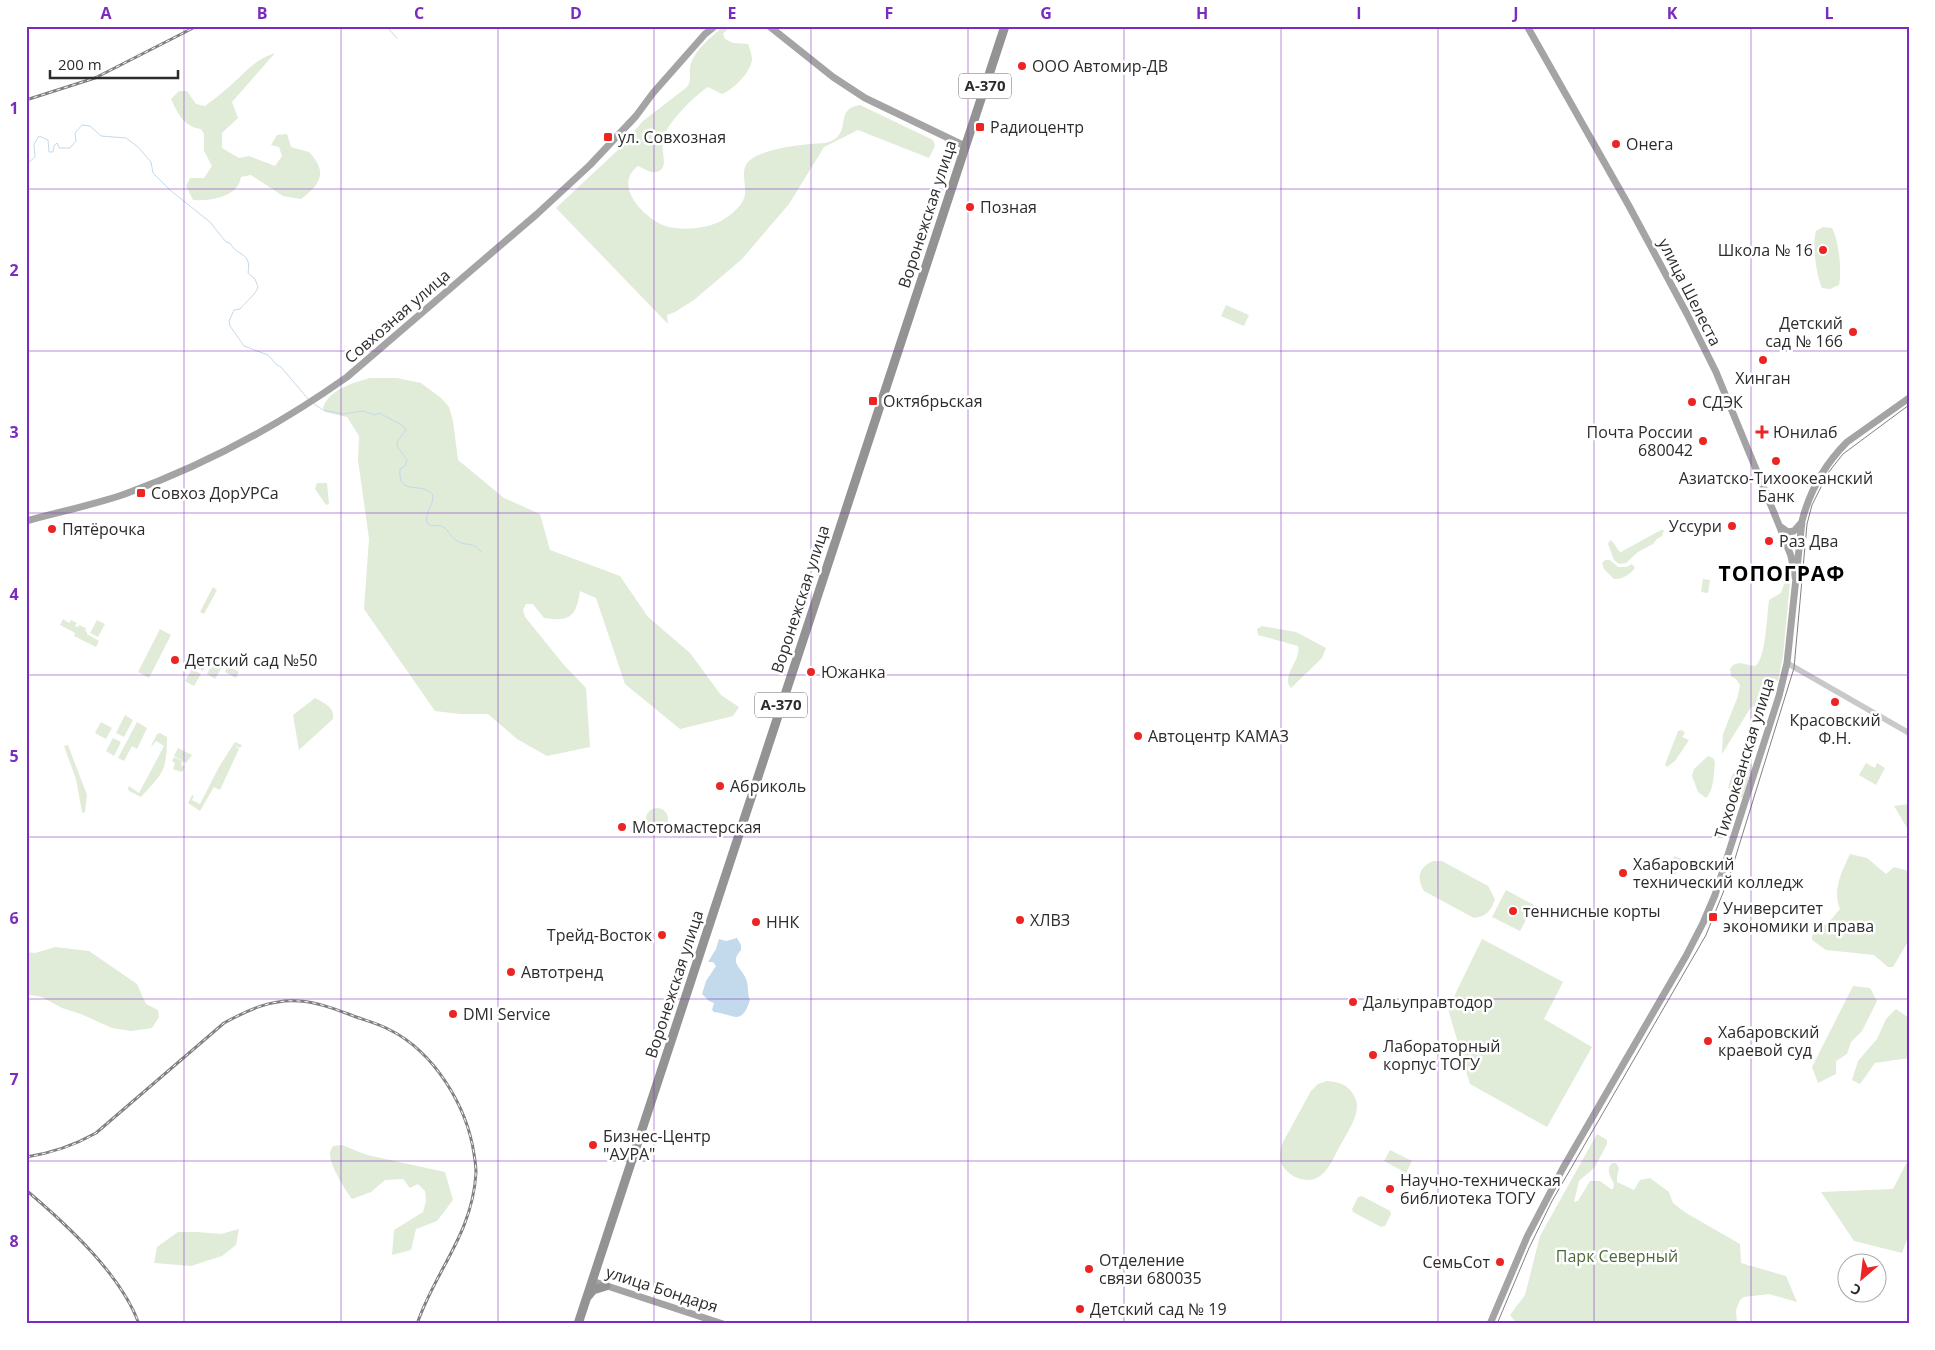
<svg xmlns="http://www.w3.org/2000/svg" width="1935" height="1350" font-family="'Open Sans',sans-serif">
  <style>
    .green { fill: #e0ebd8 }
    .water { fill: #c3d9ec }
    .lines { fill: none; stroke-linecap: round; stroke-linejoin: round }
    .stream { stroke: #c3d9ec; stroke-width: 1 }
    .minor { stroke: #c9c9c9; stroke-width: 5.5 }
    .major { stroke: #a4a4a4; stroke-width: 7 }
    .highway { stroke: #939393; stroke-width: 9 }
    .tram { stroke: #818181; stroke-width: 1 }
    .rail-casing { stroke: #818181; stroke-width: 3 }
    .rail { stroke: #fff; stroke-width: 1; stroke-dasharray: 4; stroke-linecap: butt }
    .grid { fill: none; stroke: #7b2cbf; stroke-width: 1; stroke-opacity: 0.55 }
    .poi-dot { fill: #ec2424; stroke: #fff; stroke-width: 2 }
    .labels { text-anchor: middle; stroke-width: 5; stroke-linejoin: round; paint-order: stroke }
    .shield { fill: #fff; stroke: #6b6b6b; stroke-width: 1 }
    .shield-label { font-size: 15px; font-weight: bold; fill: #2c2c2c }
    .poi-label { font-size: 16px; fill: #2c2c2c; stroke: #fff; text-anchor: start }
    .street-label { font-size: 16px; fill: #2c2c2c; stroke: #fff }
    .park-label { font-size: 16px; fill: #4b6938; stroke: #fff }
    .district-label { font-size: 21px; font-weight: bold; letter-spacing: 1px; fill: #000; stroke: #fff }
    .neatline { fill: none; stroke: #7b2cbf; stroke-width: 2 }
    .grid-label { font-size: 16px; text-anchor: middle; font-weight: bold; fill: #7b2cbf }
  </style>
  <rect width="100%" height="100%" fill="#fff"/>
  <path class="green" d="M724,26H730L723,34L725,39L733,43L748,44C750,49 752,55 752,60C750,73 734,89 722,94L708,87C695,95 666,124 663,139C660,150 669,166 659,171C652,175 644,168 638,166C612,185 644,218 665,226C681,231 706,229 721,221C730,216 744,205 745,194C746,183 740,169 749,161C763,149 793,146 811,144C818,143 827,144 833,140C851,131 834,109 860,105L933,140L935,146L929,158L858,130L824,147L789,204L742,259L694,300L675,312L667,315L668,324L556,208L618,150L643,121L687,87C692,80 689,74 690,67C694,50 711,37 724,26Z
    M275,53L232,102L238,118L222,133V148L239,158L249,156L275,166L282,156L279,147L271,145L277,135L287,134L291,147L309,152C328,172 321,184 301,199L283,196L251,175L241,177C238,198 209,201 193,200L186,186L190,178H204L212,166L204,151V134L201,129C184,127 178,114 171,99L179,91H187L196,104L205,106C213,100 222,93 230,86C245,73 255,59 275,53Z
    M1823,227L1832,228C1839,241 1842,271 1839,285L1830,289L1822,288C1816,274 1812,245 1816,231Z
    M1226,305L1249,315L1244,326L1221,316Z
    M370,378H397L421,383L441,398L449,407L453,421L458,460L504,498L540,514L550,550L620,576L648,617L690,653L721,695L739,707L733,716L680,729L625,684L596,598L580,591C576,616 571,622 544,618L533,604H526L523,610L525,617L564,665L586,688L590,747L547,756L517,739L488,714H460L435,711L364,609L369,539L358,460L359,436L347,417L325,412L323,408C329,389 353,383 370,378Z
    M317,483H327L329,504L326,505L315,489Z
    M1661,530H1664L1662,536L1657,539L1653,544L1638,552L1626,563L1619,564L1614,560L1608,544L1610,540L1613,542L1619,551L1621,552Z
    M1605,560H1610L1618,567H1626L1632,564L1635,568C1631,574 1621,580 1614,579L1604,569L1602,563Z
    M1703,579L1710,580L1708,593L1701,592Z
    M1789,579L1790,583L1783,656L1778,681L1766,677L1770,688L1762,696L1759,706L1751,707L1722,754L1723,734L1738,696L1740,685L1736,679L1731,676L1730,669L1733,665L1739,663L1755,666C1766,660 1767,613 1769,600L1781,593L1785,581Z
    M213,587L217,590L204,614L200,612Z
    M63,619L69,623L71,620L77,623L75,626L78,627L79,625L86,628L85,631L87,632V634L99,641L96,647L74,636L75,633L60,625Z
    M97,620L105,624L98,637L90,633Z
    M1262,626L1296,632L1326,648L1322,658L1291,688C1280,676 1302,660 1298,646L1258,635L1257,629Z
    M160,629L171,635L149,678L138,672Z
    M200,654L210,657L203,671L193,666Z
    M214,660L223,665L215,679L207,674Z
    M228,666L239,672L236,678L225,672Z
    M192,669L201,674L194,686L185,681Z
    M315,698C324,703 335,707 333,719L299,750L293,715Z
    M125,715L133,720L124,737L116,733Z
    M101,722L112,728L106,739L95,733Z
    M137,722L147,728L137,749L132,746L124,761L118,758Z
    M1682,730L1685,733L1682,737L1689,740L1675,761L1667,767L1665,765L1678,731Z
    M160,733L167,737C167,771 163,773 141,797L129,791L128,788L129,786L139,793L164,746L156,741L152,746H151L157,734Z
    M113,738L121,742L114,756L106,751Z
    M235,742L242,745L240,748L234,745L239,749L220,790L214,787L200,811L188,803L192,795L194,796L192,800L200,804L219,767Z
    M68,745L87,795L85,812L83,813L82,812L76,779L64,746Z
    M178,748L192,755L186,763L174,756Z
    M1708,756L1713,758L1715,762C1714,772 1714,791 1706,798L1698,792L1692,776L1694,769Z
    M174,757L182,761L181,765L185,767L182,772L173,769L175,763L172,761Z
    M1866,763L1875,768L1877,763L1885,768L1876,785L1859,775Z
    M1749,768L1751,770L1743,797L1739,798L1728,788C1733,772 1731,771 1749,768Z
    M1909,804V831L1894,806Z
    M646 819a11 11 0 1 1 22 0a11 11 0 1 1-22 0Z
    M1850,854L1867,858L1886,874L1894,867L1909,871V940L1893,967H1888L1874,955L1826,950L1812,940C1812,924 1821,930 1829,922C1833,918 1836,913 1840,909C1832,890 1842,871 1850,854Z
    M1674,856L1682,859L1676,874L1668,871Z
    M1433,861H1442L1488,886L1495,899C1491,911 1487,916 1474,918L1424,891C1416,878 1419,867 1433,861Z
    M1506,890L1534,905L1520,931L1492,917Z
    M1482,939L1563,982L1544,1019L1592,1047L1547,1127L1470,1084L1448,1009Z
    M55,947L89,951L137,984L146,1004L158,1010L159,1017L152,1028L131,1031L112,1028L81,1014L62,1008L42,997L26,994V952L35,953Z
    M1853,986L1870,988L1877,1001L1862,1031L1851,1042L1847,1054L1836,1061V1074L1818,1083L1812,1067Z
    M1896,1009L1909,1018V1058L1875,1063L1860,1084L1852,1080L1858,1061L1877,1039L1886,1019Z
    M1327,1081C1339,1082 1347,1084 1353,1094C1364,1110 1349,1129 1341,1144C1335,1154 1330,1169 1320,1176C1311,1183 1296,1180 1288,1172C1279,1164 1279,1156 1282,1144L1311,1091L1318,1084Z
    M1597,1134L1607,1140V1144L1595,1167L1579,1181L1574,1202L1578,1201L1590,1181H1600L1611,1189H1613L1614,1184C1611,1177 1605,1170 1612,1163H1616L1619,1168L1617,1177V1182L1634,1190L1640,1180L1650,1178L1669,1192L1673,1203L1686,1213L1740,1244L1741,1263L1786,1276L1797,1302L1769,1294L1744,1297L1740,1300L1736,1310L1737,1324H1517L1510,1315L1525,1295L1540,1236Z
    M342,1145L367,1155L445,1172L453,1200L437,1221L416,1229L411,1250L392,1255L394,1230L423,1212L426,1201L425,1191L418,1184L410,1188L403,1179L385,1180L371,1192L352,1199C345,1190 329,1164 330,1153C330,1152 333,1146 333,1146Z
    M1390,1150L1412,1161L1406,1173L1384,1161Z
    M1909,1158V1234L1902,1253L1854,1241L1821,1192L1893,1189Z
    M1362,1196L1390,1211L1391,1214L1385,1226L1381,1227L1353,1212L1352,1209L1358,1197Z
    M239,1229L236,1245L222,1256L191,1266L154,1263L157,1247L178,1232H197L221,1234Z"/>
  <path class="water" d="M737,938L741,945V950C729,963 741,967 746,979C749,986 747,993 750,1000C741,1027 734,1014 714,1012L712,1010L714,1003L709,1001L702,994L706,981L716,966L713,962H708L716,949L719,939L726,941Z"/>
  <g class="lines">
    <path class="stream" d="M386,26L397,38
      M26,162L28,163L35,157L34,144L39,136L48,140L49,152H53L54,146L57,143L59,148H70L76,141L75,133L82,125L90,126L101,136L126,138L138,147L151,162L153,173L170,190L210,222L226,242L230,243C237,257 252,251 248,273L255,279L258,287C255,296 246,301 240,309L234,310L229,321L230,326L244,346L268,355L277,365L281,367L309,400
      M314,404L323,410L343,414L363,411L375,415L379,413L402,425L406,430L398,440L397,446L407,460L405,466L400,469C398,498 422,480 433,495C434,506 424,511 427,523L432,526C450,523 447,537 459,542C468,546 474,542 481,552"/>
    <path class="minor" d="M1787,663L1909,733"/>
    <path class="major" d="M769,26L833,77L865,98L965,146
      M1527,26L1629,206L1687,314L1716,372L1779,525L1791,556L1795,577
      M26,521C59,512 93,505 125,494C205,465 278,426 347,377L537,214L590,165L636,116L653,93L705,34L715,26
      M1781,527L1788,532L1794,531L1801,523
      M592,1281L723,1324
      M1490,1324L1527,1237L1563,1168L1686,956L1703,923L1715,895L1779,696L1787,663L1802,521C1810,490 1825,464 1847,442L1909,398"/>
    <path class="highway" d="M588,1296L593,1290L606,1286
      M578,1324L1005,26"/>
    <path class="tram" d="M1497,1324L1529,1248L1552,1201L1706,935L1729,878L1794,668L1807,524L1812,505L1828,473L1843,454L1909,405"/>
    <defs>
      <path id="rail" d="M26,100L95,78L197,26
        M26,1157C52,1153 73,1146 96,1133L224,1023C248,1010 271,999 299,1001C317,1002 335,1009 351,1015C363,1020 378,1023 390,1030C434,1052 467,1106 474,1154C475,1160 476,1167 476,1173C472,1235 436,1269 417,1324
        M26,1190C66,1224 121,1274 139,1324"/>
    </defs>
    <use href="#rail" class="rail-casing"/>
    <use href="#rail" class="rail"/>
  </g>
  <path class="grid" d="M184,26V1324M341,26V1324M498,26V1324M654,26V1324M811,26V1324M968,26V1324M1124,26V1324M1281,26V1324M1438,26V1324M1594,26V1324M1751,26V1324M26,189H1909M26,351H1909M26,513H1909M26,675H1909M26,837H1909M26,999H1909M26,1161H1909"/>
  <g class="poi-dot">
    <circle cx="1022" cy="66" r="5"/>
    <rect x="975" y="122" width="10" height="10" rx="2.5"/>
    <rect x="603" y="132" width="10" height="10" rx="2.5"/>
    <circle cx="1616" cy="144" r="5"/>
    <circle cx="970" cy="207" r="5"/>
    <circle cx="1823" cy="250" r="5"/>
    <circle cx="1853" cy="332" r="5"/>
    <circle cx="1763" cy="360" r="5"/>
    <rect x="868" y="396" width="10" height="10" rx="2.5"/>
    <circle cx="1692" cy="402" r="5"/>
    <path d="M1759.5 424.5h5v5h5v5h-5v5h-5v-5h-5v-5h5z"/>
    <circle cx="1703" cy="441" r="5"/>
    <circle cx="1776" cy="461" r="5"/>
    <rect x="136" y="488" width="10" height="10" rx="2.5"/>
    <circle cx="1732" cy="526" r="5"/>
    <circle cx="52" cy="529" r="5"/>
    <circle cx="1769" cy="541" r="5"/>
    <circle cx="175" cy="660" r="5"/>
    <circle cx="811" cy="672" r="5"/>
    <circle cx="1835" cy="702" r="5"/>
    <circle cx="1138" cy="736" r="5"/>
    <circle cx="720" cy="786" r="5"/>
    <circle cx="622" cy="827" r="5"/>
    <circle cx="1623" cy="873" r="5"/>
    <circle cx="1513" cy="911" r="5"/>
    <rect x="1708" y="912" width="10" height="10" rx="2.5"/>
    <circle cx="1020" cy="920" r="5"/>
    <circle cx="756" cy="922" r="5"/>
    <circle cx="662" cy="935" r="5"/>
    <circle cx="511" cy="972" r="5"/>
    <circle cx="1353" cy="1002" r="5"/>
    <circle cx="453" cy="1014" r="5"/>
    <circle cx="1708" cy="1041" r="5"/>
    <circle cx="1373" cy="1055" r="5"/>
    <circle cx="593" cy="1145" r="5"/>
    <circle cx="1390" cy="1189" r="5"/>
    <circle cx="1500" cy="1262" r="5"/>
    <circle cx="1089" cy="1269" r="5"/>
    <circle cx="1080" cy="1309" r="5"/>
  </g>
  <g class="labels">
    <g class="shield">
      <rect x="959" y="73.5" width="52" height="25" rx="4"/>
      <rect x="755" y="692.5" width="52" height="25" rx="4"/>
    </g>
    <g class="shield-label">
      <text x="985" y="91">А-370</text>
      <text x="781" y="710">А-370</text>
    </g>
    <g class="poi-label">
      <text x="1032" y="72">ООО Автомир-ДВ</text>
      <text x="990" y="133">Радиоцентр</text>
      <text x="618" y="143">ул. Совхозная</text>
      <text x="1626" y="150">Онега</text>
      <text x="980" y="213">Позная</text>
      <text x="1813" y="256" text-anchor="end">Школа № 16</text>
      <text x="1843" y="329" text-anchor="end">Детский<tspan x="1843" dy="18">сад № 166</tspan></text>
      <text x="1763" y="384" text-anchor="middle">Хинган</text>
      <text x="883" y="407">Октябрьская</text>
      <text x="1702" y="408">СДЭК</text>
      <text x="1693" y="438" text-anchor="end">Почта России<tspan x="1693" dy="18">680042</tspan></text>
      <text x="1773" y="438">Юнилаб</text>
      <text x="1776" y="484" text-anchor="middle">Азиатско-Тихоокеанский<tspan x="1776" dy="18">Банк</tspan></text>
      <text x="151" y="499">Совхоз ДорУPCа</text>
      <text x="1722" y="532" text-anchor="end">Уссури</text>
      <text x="62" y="535">Пятёрочка</text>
      <text x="1779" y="547">Раз Два</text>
      <text x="185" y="666">Детский сад №50</text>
      <text x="821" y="678">Южанка</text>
      <text x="1835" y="726" text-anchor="middle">Красовский<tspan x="1835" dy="18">Ф.Н.</tspan></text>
      <text x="1148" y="742">Автоцентр КАМАЗ</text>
      <text x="730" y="792">Абриколь</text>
      <text x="632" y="833">Мотомастерская</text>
      <text x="1633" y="870">Хабаровский<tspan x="1633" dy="18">технический колледж</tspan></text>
      <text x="1723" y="914">Университет<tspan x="1723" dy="18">экономики и права</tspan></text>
      <text x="1523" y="917">теннисные корты</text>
      <text x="1030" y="926">ХЛВЗ</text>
      <text x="766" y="928">ННК</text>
      <text x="652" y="941" text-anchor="end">Трейд-Восток</text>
      <text x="521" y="978">Автотренд</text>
      <text x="1363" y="1008">Дальуправтодор</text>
      <text x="463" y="1020">DMI Service</text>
      <text x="1718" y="1038">Хабаровский<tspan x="1718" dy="18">краевой суд</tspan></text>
      <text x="1383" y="1052">Лабораторный<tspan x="1383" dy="18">корпус ТОГУ</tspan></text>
      <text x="603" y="1142">Бизнес-Центр<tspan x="603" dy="18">"АУРА"</tspan></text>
      <text x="1400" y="1186">Научно-техническая<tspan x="1400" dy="18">библиотека ТОГУ</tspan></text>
      <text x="1099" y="1266">Отделение<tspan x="1099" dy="18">связи 680035</tspan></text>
      <text x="1490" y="1268" text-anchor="end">СемьСот</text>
      <text x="1090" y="1315">Детский сад № 19</text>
    </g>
    <g class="street-label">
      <text transform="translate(927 214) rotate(-72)" y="6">Воронежская улица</text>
      <text transform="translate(1690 292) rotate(63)" y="6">улица Шелеста</text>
      <text transform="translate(397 316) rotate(-41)" y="6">Совхозная улица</text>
      <text transform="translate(800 599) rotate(-72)" y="6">Воронежская улица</text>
      <text transform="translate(1744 758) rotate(-73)" y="6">Тихоокеанская улица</text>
      <text transform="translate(674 984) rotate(-72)" y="6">Воронежская улица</text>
      <text transform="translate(662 1289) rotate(18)" y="6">улица Бондаря</text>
    </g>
    <g class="park-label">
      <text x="1617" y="1262">Парк Северный</text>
    </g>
    <g class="district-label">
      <text x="1782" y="581">ТОПОГРАФ</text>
    </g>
  </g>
  <rect width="1935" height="1350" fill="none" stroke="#ffffff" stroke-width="55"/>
  <g transform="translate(1862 1278) rotate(208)"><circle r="24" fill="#ffffff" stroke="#ababab"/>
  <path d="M0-4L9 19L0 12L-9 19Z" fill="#ec2424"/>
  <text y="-8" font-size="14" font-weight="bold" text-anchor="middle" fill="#2c2c2c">С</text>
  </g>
  <path d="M50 70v8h128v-8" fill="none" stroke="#2c2c2c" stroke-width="2.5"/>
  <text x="58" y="70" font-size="15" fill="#2c2c2c" stroke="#ffffff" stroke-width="4" paint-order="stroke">200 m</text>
  <rect x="28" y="28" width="1880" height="1294" class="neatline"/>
  <g class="grid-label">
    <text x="106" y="19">A</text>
    <text x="262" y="19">B</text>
    <text x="419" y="19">C</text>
    <text x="576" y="19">D</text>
    <text x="732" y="19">E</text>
    <text x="889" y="19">F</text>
    <text x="1046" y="19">G</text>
    <text x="1202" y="19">H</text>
    <text x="1359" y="19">I</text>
    <text x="1516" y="19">J</text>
    <text x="1672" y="19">K</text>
    <text x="1829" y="19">L</text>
    <text x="14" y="114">1</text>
    <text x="14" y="276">2</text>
    <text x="14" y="438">3</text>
    <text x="14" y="600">4</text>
    <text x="14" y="762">5</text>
    <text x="14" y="924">6</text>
    <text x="14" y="1085">7</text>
    <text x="14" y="1247">8</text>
  </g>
</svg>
